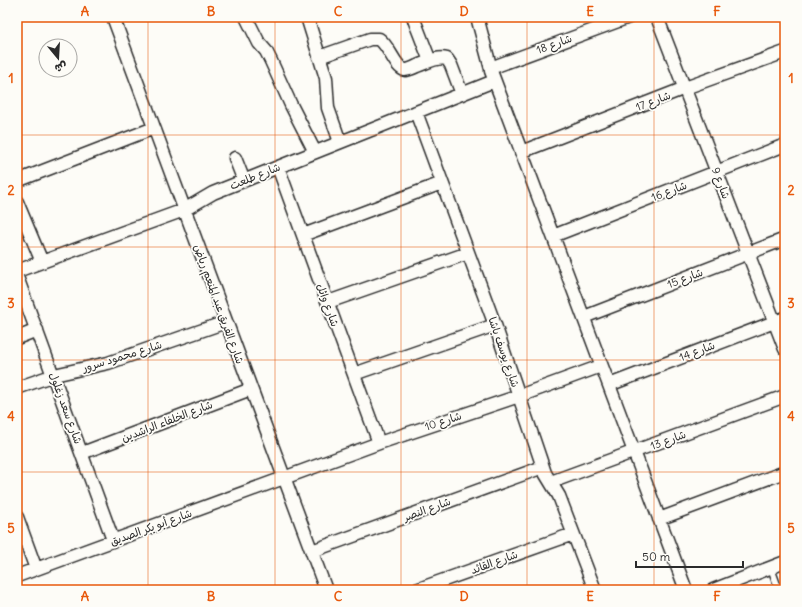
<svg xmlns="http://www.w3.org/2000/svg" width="802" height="607" font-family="Delius,'Playpen Sans Arabic',sans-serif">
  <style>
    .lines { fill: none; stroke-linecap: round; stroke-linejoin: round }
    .service-casing { stroke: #2b2b2b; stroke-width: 9 }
    .minor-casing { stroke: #2b2b2b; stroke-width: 15 }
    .service { stroke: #fdfcf7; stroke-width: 6 }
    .minor { stroke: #fdfcf7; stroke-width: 12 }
    .grid { fill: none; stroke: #e8590c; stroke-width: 1; stroke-opacity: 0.55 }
    .labels { text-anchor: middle; stroke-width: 3.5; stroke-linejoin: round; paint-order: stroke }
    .street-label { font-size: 11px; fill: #2b2b2b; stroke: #fdfcf7 }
    .neatline { fill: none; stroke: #e8590c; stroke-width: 1.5 }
    .grid-label { font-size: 13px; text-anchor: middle; font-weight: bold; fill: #e8590c }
  </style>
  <rect width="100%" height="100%" fill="#fdfcf7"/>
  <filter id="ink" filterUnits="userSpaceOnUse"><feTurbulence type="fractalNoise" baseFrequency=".025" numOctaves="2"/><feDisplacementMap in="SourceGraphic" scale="8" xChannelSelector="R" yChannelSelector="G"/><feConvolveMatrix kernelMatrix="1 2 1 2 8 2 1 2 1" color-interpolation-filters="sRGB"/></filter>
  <g filter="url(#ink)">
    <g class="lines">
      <defs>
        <path id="service" d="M771,568L779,590"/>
        <path id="minor" d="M113,17L326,590
          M246,17L259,43L266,51L271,61L291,105L315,152
          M307,17L326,78L328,108L340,142
          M413,17L430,61
          M477,17L491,69
          M629,17L496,66L493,67L491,71L686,590
          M657,17L785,349
          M319,57L370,39H379C389,45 395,68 405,70C409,70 413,68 417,66C426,63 437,56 447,59L451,65L462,94
          M416,112L495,325L545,473L559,496L595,590
          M521,152L685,88L785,52
          M235,158L244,181
          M278,167L379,443
          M17,181L154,128
          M17,202L42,262
          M303,235L442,183
          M553,236L785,145
          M17,271L184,210L213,193L494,81
          M17,277L113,540
          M328,302L468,253
          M584,317L785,239
          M17,338L37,330
          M354,374L495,325
          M609,385L785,318
          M17,388L54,375L108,363L226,322
          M82,453L251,389
          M551,482L785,396
          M17,517L36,569
          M659,519L785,472
          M312,551L543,467
          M17,576L379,443L519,396L601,366
          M416,590L573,534
          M713,590L785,562"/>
      </defs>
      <use href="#service" class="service-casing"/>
      <use href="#minor" class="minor-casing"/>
      <use href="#service" class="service"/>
      <use href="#minor" class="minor"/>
    </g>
  </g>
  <path class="grid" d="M148,17V590M275,17V590M401,17V590M527,17V590M654,17V590M17,135H785M17,247H785M17,360H785M17,472H785"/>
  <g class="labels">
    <g class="street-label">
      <text transform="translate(554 44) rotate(-20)" y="4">شارع 18</text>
      <text transform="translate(653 101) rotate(-21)" y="4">شارع 17</text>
      <text transform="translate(255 176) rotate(-22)" y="4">شارع طلعت</text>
      <text transform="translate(721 183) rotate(69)" y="4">شارع 9</text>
      <text transform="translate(669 191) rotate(-21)" y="4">شارع 16</text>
      <text transform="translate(685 278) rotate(-21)" y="4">شارع 15</text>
      <text transform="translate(219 304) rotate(70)" y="4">شارع الفريق عبد المنعم رياض</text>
      <text transform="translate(328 305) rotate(70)" y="4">شارع وائل</text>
      <text transform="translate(697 351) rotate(-21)" y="4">شارع 14</text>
      <text transform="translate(504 352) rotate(71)" y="4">شارع يوسف باشا</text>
      <text transform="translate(122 356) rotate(-17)" y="4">شارع محمود سرور</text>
      <text transform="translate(66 408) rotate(70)" y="4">شارع سعد زغلول</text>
      <text transform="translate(167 421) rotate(-21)" y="4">شارع الخلفاء الراشدين</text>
      <text transform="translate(443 421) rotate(-18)" y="4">شارع 10</text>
      <text transform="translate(668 440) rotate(-20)" y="4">شارع 13</text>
      <text transform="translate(427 509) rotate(-20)" y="4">شارع النصر</text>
      <text transform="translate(151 527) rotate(-20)" y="4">شارع أبو بكر الصديق</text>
      <text transform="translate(494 562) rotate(-20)" y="4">شارع القائد</text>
    </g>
  </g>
  <rect width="802" height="607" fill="none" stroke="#fdfcf7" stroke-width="44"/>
  <g transform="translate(58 58) rotate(162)"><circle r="19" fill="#fdfcf7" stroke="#a9a8a5"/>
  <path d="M0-3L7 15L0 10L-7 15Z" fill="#2b2b2b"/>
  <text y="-6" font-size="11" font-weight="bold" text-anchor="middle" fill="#2b2b2b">ش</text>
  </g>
  <path d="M636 561v6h107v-6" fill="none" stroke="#2b2b2b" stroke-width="2"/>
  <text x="642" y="561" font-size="12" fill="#2b2b2b" stroke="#fdfcf7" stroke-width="3" paint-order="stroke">50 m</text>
  <rect x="22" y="22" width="758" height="563" class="neatline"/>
  <g class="grid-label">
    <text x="85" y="16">A</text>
    <text x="211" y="16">B</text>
    <text x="338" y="16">C</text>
    <text x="464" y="16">D</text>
    <text x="590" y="16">E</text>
    <text x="717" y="16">F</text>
    <text x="11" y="83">1</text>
    <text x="791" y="83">1</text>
    <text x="11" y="195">2</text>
    <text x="791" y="195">2</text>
    <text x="11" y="308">3</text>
    <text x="791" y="308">3</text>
    <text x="11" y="421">4</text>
    <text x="791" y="421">4</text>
    <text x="11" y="533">5</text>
    <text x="791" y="533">5</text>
    <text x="85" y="601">A</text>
    <text x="211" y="601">B</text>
    <text x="338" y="601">C</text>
    <text x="464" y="601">D</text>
    <text x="590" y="601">E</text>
    <text x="717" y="601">F</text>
  </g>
</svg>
